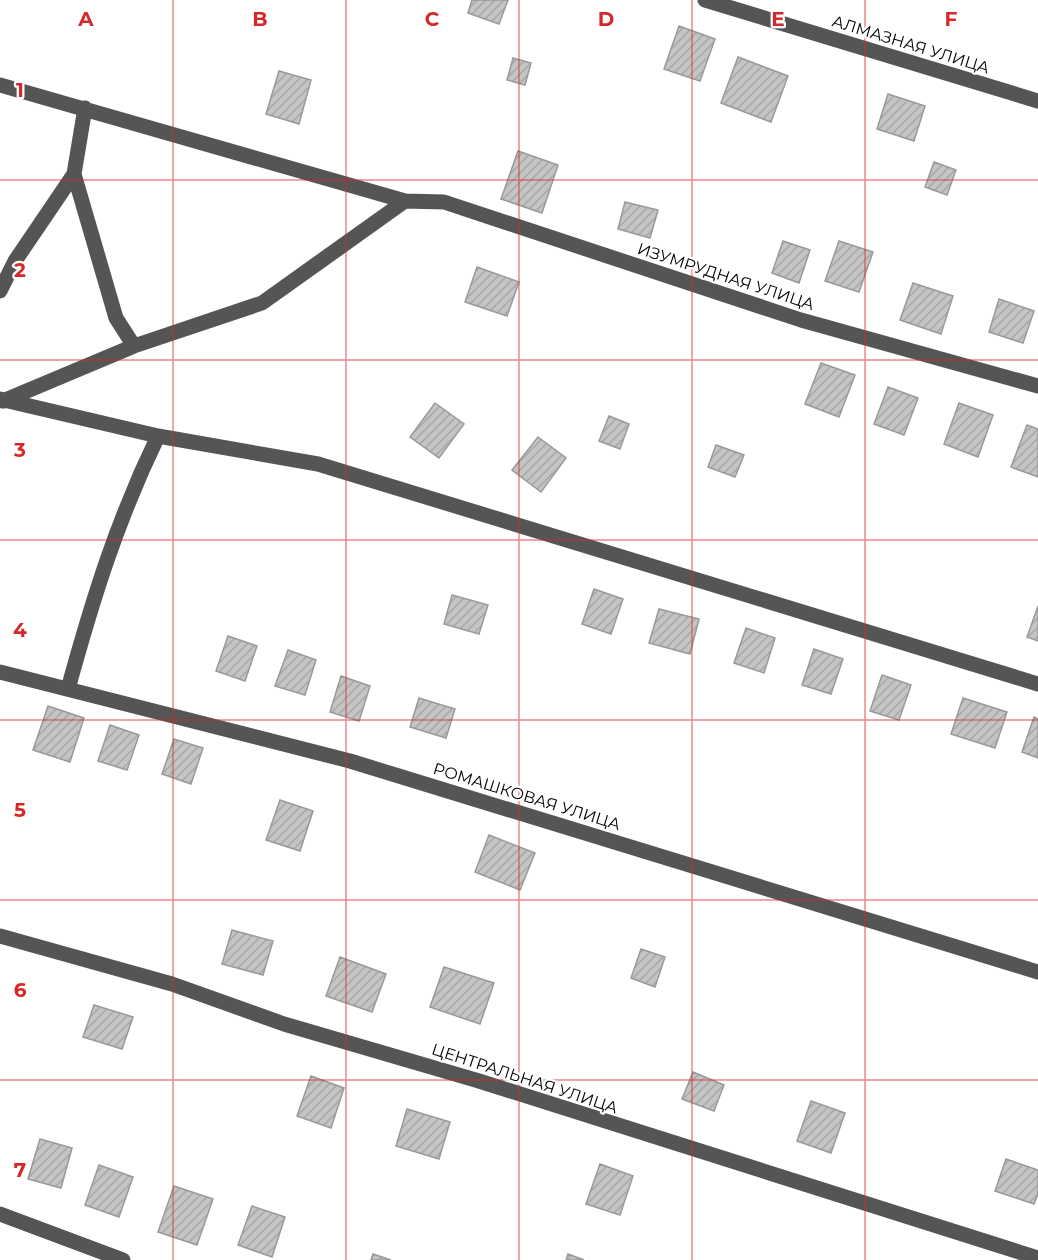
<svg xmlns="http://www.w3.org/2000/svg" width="1038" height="1260" font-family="Montserrat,sans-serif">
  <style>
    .building { fill: url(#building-hatch); stroke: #999; stroke-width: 1.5 }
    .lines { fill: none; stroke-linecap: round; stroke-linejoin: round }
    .minor { stroke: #555; stroke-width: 15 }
    .grid { fill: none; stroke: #d62828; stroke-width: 1.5; stroke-opacity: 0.55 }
    .labels { text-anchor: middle; stroke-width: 4.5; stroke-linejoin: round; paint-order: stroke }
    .street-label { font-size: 16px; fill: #000; stroke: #fff }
    .grid-label { font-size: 20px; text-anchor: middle; font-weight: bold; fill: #d62828; stroke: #fff; stroke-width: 4.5; stroke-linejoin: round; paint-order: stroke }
  </style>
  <defs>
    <pattern id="building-hatch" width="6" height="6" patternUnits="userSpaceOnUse" patternTransform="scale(1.5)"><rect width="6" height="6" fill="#c4c4c4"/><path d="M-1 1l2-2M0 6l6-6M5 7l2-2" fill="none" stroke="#a7a7a7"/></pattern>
  </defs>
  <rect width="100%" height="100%" fill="#fff"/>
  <path class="building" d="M472,0H508L499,24L468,13Z
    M679,26L715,39L700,81L664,69Z
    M738,57L788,76L771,122L721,103Z
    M513,58L531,63L525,85L507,80Z
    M279,71L311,80L299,124L266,114Z
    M888,94L925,106L914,141L877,129Z
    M518,151L558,165L542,213L501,199Z
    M934,162L956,170L947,195L925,187Z
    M625,202L658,210L650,238L618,229Z
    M783,241L810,250L799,283L772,273Z
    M839,241L873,252L859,292L825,281Z
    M477,267L519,282L507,316L465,302Z
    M913,283L953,296L941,334L900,320Z
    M999,299L1034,311L1023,343L989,332Z
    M821,363L855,375L839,417L805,404Z
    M888,387L918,398L904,435L874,424Z
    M435,403L464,424L439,458L410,437Z
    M959,403L993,415L978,457L944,444Z
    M609,416L629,424L620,449L599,441Z
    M1027,425L1038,429V477L1011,467Z
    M538,437L566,458L541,492L512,470Z
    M716,445L744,455L735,477L708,467Z
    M594,589L623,599L611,634L582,624Z
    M452,595L488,605L479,634L444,624Z
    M1038,606V641L1027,637Z
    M659,609L699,619L690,654L649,643Z
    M746,628L775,638L764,673L734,663Z
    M228,636L257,646L245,681L216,671Z
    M814,649L843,659L831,694L802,685Z
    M288,650L316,660L305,695L275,686Z
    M882,675L911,685L899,720L870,711Z
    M341,676L370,686L359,721L330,712Z
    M419,698L455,709L446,738L410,727Z
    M963,698L1007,712L995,748L951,734Z
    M48,706L84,718L70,762L33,750Z
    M1034,717L1038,719V758L1022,752Z
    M110,725L139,735L127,770L98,761Z
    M174,739L203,748L191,784L162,774Z
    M280,800L313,811L300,851L266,840Z
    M489,835L535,853L520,890L475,872Z
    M232,930L273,941L263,975L222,964Z
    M641,949L665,957L655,987L631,978Z
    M340,957L386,974L372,1012L326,996Z
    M444,967L494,983L480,1024L430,1007Z
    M94,1005L133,1017L122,1049L83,1037Z
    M693,1072L724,1085L714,1111L682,1099Z
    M311,1076L344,1088L331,1128L297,1116Z
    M811,1101L845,1113L831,1153L797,1141Z
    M407,1109L450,1122L439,1159L396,1146Z
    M40,1139L72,1148L61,1188L28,1179Z
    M1006,1159L1038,1170V1194L1034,1204L995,1191Z
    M600,1164L633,1176L620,1215L586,1204Z
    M99,1165L133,1177L119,1217L85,1205Z
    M174,1186L213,1199L197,1245L158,1232Z
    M252,1206L285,1217L272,1257L238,1245Z
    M373,1254L391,1260H371Z
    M568,1254L584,1260H566Z"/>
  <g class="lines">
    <path class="minor" d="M705,0L1038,101
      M0,85L405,201L444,202L801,320L1038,386
      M85,108L74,174L116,318L134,346
      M0,291L15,261L74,174
      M0,399L158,436L318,464L1038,684
      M3,401L134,346L262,303L405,201
      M0,672L350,761L1038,972
      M68,689C93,598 117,521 158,436
      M0,936L172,984L284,1024L479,1081L1038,1258
      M0,1214L123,1260"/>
  </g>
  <path class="grid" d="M173,0V1260M346,0V1260M519,0V1260M692,0V1260M865,0V1260M0,180H1038M0,360H1038M0,540H1038M0,720H1038M0,900H1038M0,1080H1038"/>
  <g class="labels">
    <g class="street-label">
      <text transform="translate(911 44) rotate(17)" y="6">АЛМАЗНАЯ УЛИЦА</text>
      <text transform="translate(726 276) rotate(18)" y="6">ИЗУМРУДНАЯ УЛИЦА</text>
      <text transform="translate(527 796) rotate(17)" y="6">РОМАШКОВАЯ УЛИЦА</text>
      <text transform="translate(525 1078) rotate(18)" y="6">ЦЕНТРАЛЬНАЯ УЛИЦА</text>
    </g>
  </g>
  <g class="grid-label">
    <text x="86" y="26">A</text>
    <text x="260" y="26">B</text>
    <text x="432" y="26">C</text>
    <text x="606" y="26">D</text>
    <text x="778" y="26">E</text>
    <text x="951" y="26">F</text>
    <text x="20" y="97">1</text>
    <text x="20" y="277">2</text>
    <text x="20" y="457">3</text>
    <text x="20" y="637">4</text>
    <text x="20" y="817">5</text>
    <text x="20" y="997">6</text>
    <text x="20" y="1177">7</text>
  </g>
</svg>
